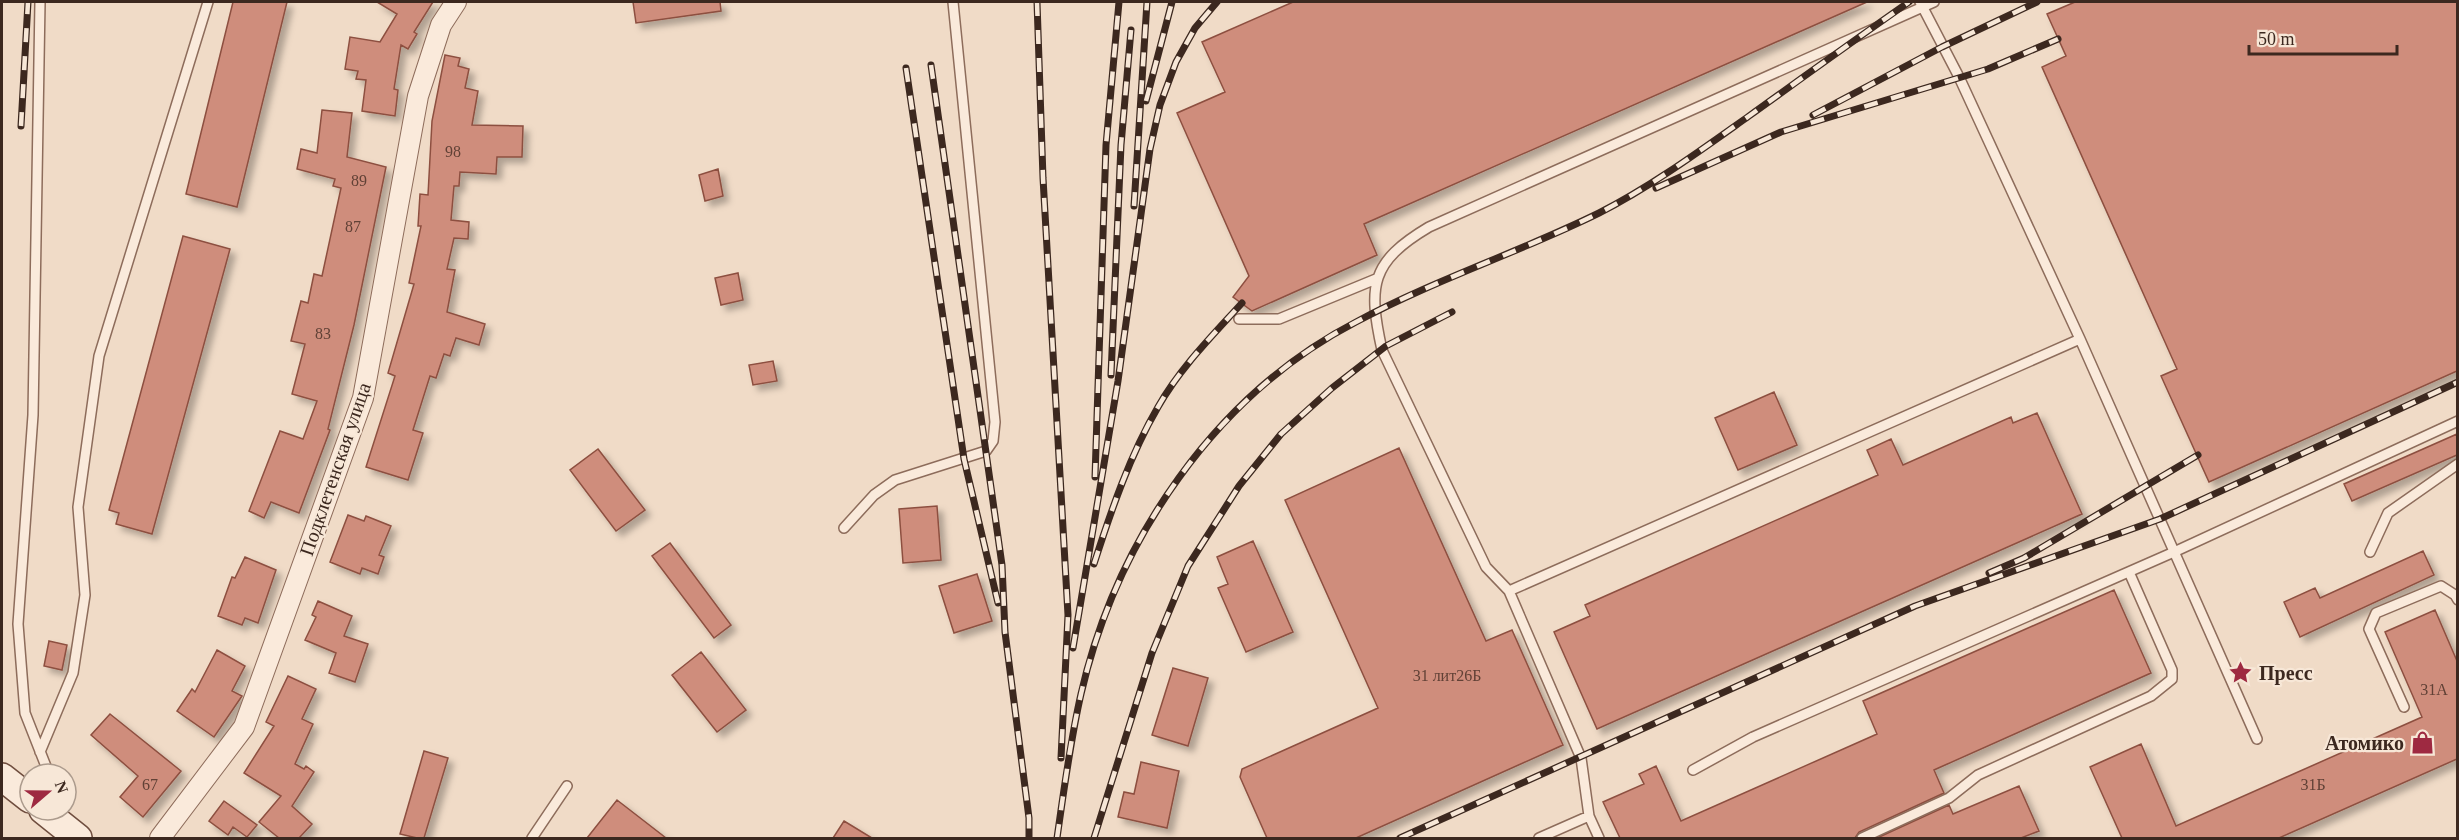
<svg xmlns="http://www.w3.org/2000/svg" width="2459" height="840" font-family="Georgia,serif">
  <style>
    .building { fill: #cf8d7b; stroke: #8d4f40; stroke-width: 1.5; filter: url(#shadow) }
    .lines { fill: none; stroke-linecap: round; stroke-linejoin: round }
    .lane-casing { stroke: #8d6c5b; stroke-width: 12 }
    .street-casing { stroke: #8d6c5b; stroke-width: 22 }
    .secondary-casing { stroke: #6f4d3e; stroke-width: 30 }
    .lane { stroke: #faeadb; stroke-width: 9 }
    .street { stroke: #faeadb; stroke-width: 20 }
    .secondary { stroke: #faeadb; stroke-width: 27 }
    .rail-casing { stroke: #3c281f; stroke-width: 7 }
    .rail { stroke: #f7e7d7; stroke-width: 4.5; stroke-dasharray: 14; stroke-linecap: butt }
    .labels { text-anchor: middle; stroke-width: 4.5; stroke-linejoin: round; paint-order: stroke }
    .number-label { font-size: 16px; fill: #614136 }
    .street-label { font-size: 20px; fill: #3c281f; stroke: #f7e7d7 }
    .poi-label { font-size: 20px; font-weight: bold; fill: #3c281f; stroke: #f7e7d7; text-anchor: start }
  </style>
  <defs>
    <filter id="shadow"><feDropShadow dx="5.5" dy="5.5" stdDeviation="3" flood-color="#0004"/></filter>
  </defs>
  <rect width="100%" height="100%" fill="#f0dbc7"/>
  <path class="building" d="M233,2H287L237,207L186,194Z
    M377,2H433L414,32L417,34L408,49L401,45L394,89L398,90L395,116L362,111L366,80L356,79L358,71L345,69L350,37L380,42L397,14Z
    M633,2H720L721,11L636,23Z
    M1293,2H1867L1364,224L1377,255L1252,311L1233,297L1249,276L1177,113L1225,92L1202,42Z
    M2075,2H2457V371L2209,482L2161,376L2177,369L2042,67L2066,56L2047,14Z
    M445,55L460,58L458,66L469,69L465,88L478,91L472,125L523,126L522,157H497L496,174L460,172L459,186H454L451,220L469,222L468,239L454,238L447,269L455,270L447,312L485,324L479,345L456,338L450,356L444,354L436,378L430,376L413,430L423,433L408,480L366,467L395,376L388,373L414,284L409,283L421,226H418L420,194L428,195L432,121Z
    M322,110L352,113L347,157L386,167L354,325L328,429L330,430L299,513L271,502L264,518L249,511L280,431L303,439L317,401L292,394L305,344L291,341L301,301L308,303L314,274L322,276L341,188L333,186L335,179L297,169L301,149L317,153Z
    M718,169L723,196L705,201L699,175Z
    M183,236L230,249L152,534L116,524L119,513L109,510Z
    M738,273L743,300L721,305L715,278Z
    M773,361L777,381L753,385L749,365Z
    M1774,392L1797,445L1738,470L1715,418Z
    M2037,413L2082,514L1597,729L1554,632L1590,616L1585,605L1878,475L1867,450L1891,439L1903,465L2011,417L2013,423Z
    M2457,434V455L2352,501L2344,484Z
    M1399,448L1486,641L1512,630L1563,745L1356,838H1267L1240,777L1242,769L1378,708L1285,500Z
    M598,449L645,510L616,531L570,470Z
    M937,506L941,560L903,563L899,509Z
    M348,515L364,521L366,516L391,526L379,555L384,557L378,574L362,568L360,574L330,562Z
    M1253,541L1293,632L1246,652L1218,588L1228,584L1217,557Z
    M670,543L731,625L714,638L652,556Z
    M2423,551L2434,575L2300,637L2284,602L2315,588L2320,598Z
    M245,557L276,570L258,623L245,618L242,625L218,616L232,577L235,578Z
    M977,574L992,621L954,633L939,586Z
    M2114,590L2151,673L1934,770L1944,793L1859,832L1855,838H1620L1603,802L1644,784L1639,774L1656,766L1681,821L1877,734L1863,701Z
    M318,601L352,616L344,636L368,644L355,682L329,673L336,653L305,640L316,617L312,615Z
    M2435,610L2457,661V759L2279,838H2122L2090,767L2141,744L2176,826L2422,717L2385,632Z
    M49,641L67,645L62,670L44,666Z
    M217,650L245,666L232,691L242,696L214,737L177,711L192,689L195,692Z
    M701,652L746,710L717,732L672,675Z
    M1173,668L1208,678L1188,746L1152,735Z
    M288,676L316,689L302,719L313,724L295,764L304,769L306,766L314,772L292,806L312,824L299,838H279L259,822L281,796L244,773L274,726L266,722Z
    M110,714L181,771L143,817L120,797L138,776L91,735Z
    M424,751L448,758L424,838H417L400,834Z
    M1141,762L1179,771L1167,828L1118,817L1124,792L1134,794Z
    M2019,786L2039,831L2021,838H1877L1949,805L1953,814Z
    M617,800L666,838H587Z
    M224,801L257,825L247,837L233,827L228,835L209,821Z
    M844,821L872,838H833Z"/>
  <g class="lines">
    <defs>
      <path id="lane" d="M40,2L33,415L18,624L25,713L49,774
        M1920,2L1959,77L2080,339L2257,739
        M1239,319H1279L1376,279
        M844,528L874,495L895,480L986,451L993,441L995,422L953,2
        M2370,552L2388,513L2458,464
        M1509,591L2080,339
        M2404,707L2369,629L2376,613L2441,586L2455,595L2458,600
        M40,752L73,673L85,595L78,507L99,356L208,2
        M1693,770L1753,737L2174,552L2458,421
        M532,838L567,786
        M1539,838L1589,816
        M1599,838L1589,816L1581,758L1509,591L1486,567L1382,350C1368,286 1370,262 1429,227L1934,2
        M1862,838L1949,798L1978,775L2151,696L2172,679V670L2129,572"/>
      <path id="street" d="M160,838L244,727L363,398L418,96L441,25L456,2"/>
      <path id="secondary" d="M2,777L30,799
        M43,810L78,838"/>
    </defs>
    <use href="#lane" class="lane-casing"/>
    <use href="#street" class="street-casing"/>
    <use href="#secondary" class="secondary-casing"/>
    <use href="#lane" class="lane"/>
    <use href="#street" class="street"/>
    <use href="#secondary" class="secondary"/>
    <defs>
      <path id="rail" d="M1037,2L1043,178L1068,615L1061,758
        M931,65L1002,565L1005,632L1029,818V838
        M906,68L964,459L998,603
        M1146,101L1172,2
        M1813,115L1942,47L2037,2
        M21,126L28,2
        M1656,188L1781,132L1988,69L2058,39
        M1134,206L1147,2
        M1111,375L1121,145L1131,30
        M1095,477L1106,145L1119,2
        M1094,564C1111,511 1130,455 1158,407C1180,368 1212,336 1242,303
        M1989,573L2024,558L2198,455
        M1073,648L1118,381L1150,149L1160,105L1176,62L1195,28L1217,2
        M1057,838C1064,790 1070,742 1081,694C1116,541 1215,395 1356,322C1434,280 1520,252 1599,213C1652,186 1701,150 1749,116C1802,78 1856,39 1909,2
        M1094,838L1152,653L1188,566L1239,486L1281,434L1332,388L1386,346L1452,312
        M1400,838L1915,606L2160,519L2458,382"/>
    </defs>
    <use href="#rail" class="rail-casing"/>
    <use href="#rail" class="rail"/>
  </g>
  <defs>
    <symbol id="sight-bare" viewBox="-9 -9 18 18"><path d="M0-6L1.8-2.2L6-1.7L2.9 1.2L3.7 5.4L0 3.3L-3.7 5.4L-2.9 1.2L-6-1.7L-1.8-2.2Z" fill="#9e2941" stroke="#f7e7d7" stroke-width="2.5" paint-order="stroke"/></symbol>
    <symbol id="shop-bare" viewBox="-9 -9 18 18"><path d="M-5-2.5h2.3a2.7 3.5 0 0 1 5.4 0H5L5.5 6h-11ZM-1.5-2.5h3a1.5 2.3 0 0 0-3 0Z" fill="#9e2941" stroke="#f7e7d7" stroke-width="2.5" paint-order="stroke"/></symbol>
  </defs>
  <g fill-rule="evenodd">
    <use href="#sight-bare" x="2224" y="656" width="33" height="33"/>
    <use href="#shop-bare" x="2406" y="726" width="33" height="33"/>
  </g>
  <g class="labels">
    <g class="number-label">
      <text x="453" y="157">98</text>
      <text x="359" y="186">89</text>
      <text x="353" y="232">87</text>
      <text x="323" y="339">83</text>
      <text x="1447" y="681">31 лит26Б</text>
      <text x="2434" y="695">31А</text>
      <text x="150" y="790">67</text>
      <text x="2313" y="790">31Б</text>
    </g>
    <g class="street-label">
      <text transform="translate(335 469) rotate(-71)" y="7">Подклетенская улица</text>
    </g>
    <g class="poi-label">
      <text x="2259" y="680">Пресс</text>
      <text x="2404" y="750" text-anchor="end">Атомико</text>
    </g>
  </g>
  <rect width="2459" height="840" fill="none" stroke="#3c281f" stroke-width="6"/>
  <g transform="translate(48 792) rotate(70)"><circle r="28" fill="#f7e7d7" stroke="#ac9b8d" stroke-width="1.5"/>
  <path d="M0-4.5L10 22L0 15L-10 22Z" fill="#9e2941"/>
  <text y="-9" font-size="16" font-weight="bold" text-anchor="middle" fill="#3c281f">N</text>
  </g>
  <path d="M2249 45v9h148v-9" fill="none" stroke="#3c281f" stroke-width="3"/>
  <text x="2258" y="45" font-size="18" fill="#3c281f" stroke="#f7e7d7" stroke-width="4.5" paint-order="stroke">50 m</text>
</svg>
